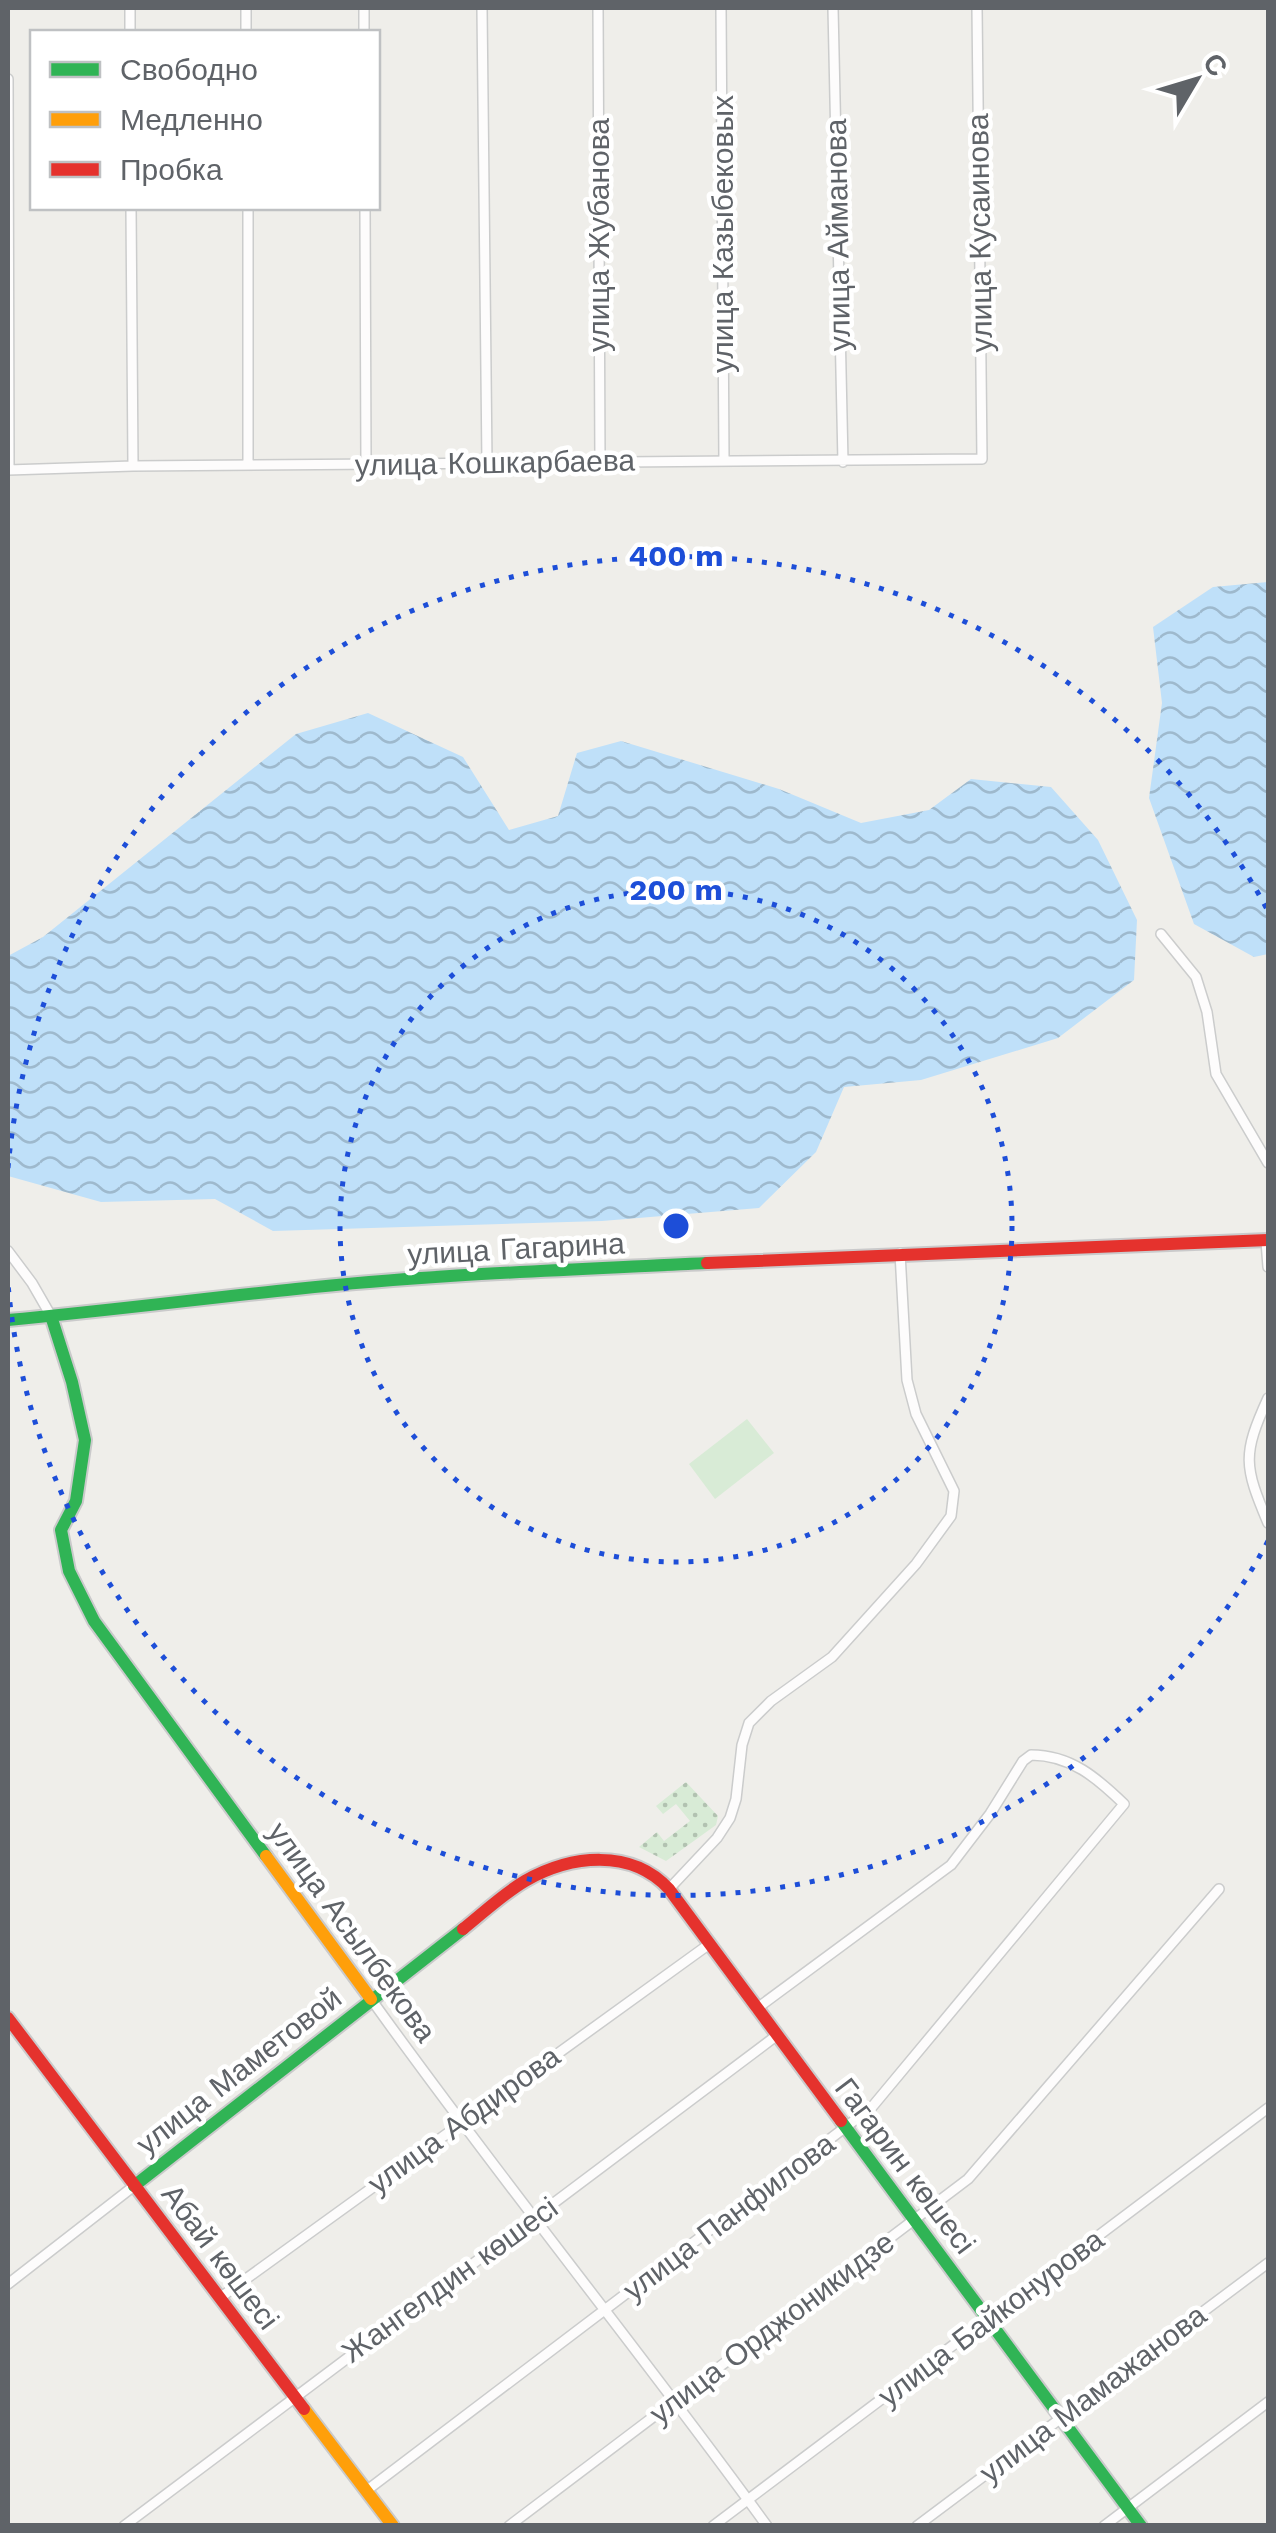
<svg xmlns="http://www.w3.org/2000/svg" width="1276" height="2533" font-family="'Work Sans',sans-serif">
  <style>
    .grass { fill: url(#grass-dots) }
    .pitch { fill: #d8ebd6 }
    .water { fill: url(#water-waves) }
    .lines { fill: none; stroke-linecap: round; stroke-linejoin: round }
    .street-casing { stroke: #cbcccc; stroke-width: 12 }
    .fast-casing { stroke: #cacacb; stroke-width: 16 }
    .slow-casing { stroke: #cacacb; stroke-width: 16 }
    .jam-casing { stroke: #cacacb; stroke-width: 16 }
    .street { stroke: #fdfcfc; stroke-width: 9 }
    .fast { stroke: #30b455; stroke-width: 12 }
    .slow { stroke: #ff9f0a; stroke-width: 12 }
    .jam { stroke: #e5322d; stroke-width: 12 }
    .ring { fill: none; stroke: #1d4ed8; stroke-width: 5; stroke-dasharray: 5 10 }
    .labels { text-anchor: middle; stroke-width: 9; stroke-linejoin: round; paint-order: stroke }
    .street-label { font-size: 30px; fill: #5f6368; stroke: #fff }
    .centre { fill: #1d4ed8; stroke: #fff; stroke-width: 5 }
    .ring-label { font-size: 30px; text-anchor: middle; font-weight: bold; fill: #1d4ed8; stroke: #fff; stroke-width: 9; stroke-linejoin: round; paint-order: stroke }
  </style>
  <defs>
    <pattern id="grass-dots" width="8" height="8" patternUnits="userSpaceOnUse" patternTransform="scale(2.5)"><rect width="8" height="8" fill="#d8ebd6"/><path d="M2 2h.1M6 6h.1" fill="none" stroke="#b2c2b1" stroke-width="1.8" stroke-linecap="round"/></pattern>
    <pattern id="water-waves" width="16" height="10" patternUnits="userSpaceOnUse" patternTransform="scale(2.5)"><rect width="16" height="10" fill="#bfe0f9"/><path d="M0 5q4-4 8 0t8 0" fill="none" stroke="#9eb9cd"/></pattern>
  </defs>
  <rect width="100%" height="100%" fill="#efeeea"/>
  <path class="grass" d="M686,1782L718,1816L716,1825L666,1861L639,1847L657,1832L664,1841L690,1821L676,1804L663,1814L656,1806Z"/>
  <path class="pitch" d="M747,1419L774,1453L715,1499L689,1464Z"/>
  <path class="water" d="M1268,582V954L1254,957L1194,924L1149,798L1162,703L1153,627L1213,587Z
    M368,713L463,757L509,830L558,816L577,753L621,741L779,789L861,823L929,810L971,779L1051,787L1098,840L1137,920L1134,980L1058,1038L921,1080L844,1087L816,1152L759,1208L602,1221L273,1231L215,1199L101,1202L8,1176V956L43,937L296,734Z"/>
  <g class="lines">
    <defs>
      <path id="street" d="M130,8V32
        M246,8V32
        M364,8V32
        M482,8L487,463
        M598,8L600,462
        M721,8L724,460
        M833,8L843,462
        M8,79L9,470
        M131,208L133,466
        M248,208V465
        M365,208L366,464
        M8,470L133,466L982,459L977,8
        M1161,934L1196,977L1207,1012L1216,1074L1268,1163
        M1266,1241L1268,1267
        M8,1251L32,1283L51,1316
        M1268,1398C1242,1455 1244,1466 1268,1523
        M669,1889L717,1838L730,1818L736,1799L742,1745L749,1723L771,1701L832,1657L916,1564L951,1516L954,1491L916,1414L907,1380L900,1253
        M371,1999C499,2178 638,2348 767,2526
        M8,2284L134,2186
        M221,2297L708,1945
        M366,2491L872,2107L1124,1804C1097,1778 1071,1755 1031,1755L1023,1761L990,1814L951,1865L756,2009
        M124,2526L776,2036
        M509,2526L968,2179L1219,1889
        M713,2526L1268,2108
        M917,2526L1268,2263
        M1104,2526L1268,2402"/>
      <path id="fast" d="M51,1316L72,1382L85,1440L76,1501L61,1530L69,1571L94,1621L266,1856
        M8,1320C104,1311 200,1299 296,1289C433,1274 570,1270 707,1263
        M841,2121L1141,2526
        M134,2186L463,1929"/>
      <path id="slow" d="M266,1856L371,1999
        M304,2409L393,2526"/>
      <path id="jam" d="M707,1263L1268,1240
        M463,1929C483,1913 503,1894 525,1881C571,1855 631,1848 669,1889L841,2121
        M8,2018L304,2409"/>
    </defs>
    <use href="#street" class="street-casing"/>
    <use href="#fast" class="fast-casing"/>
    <use href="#slow" class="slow-casing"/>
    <use href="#jam" class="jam-casing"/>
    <use href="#street" class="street"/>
    <use href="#fast" class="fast"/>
    <use href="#slow" class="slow"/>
    <use href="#jam" class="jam"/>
  </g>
  <g class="ring">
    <circle cx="676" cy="1226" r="336"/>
    <path d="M1268 1541A671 671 0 0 1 8 1284M8 1168A671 671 0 0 1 1268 911"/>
  </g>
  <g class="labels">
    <g class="street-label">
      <text transform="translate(980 233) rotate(-91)" y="10">улица Кусаинова</text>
      <text transform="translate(723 234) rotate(-90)" y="10">улица Казыбековых</text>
      <text transform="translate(599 235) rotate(-90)" y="10">улица Жубанова</text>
      <text transform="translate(838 235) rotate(-91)" y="10">улица Айманова</text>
      <text transform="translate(495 463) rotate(-1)" y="10">улица Кошкарбаева</text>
      <text transform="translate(516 1249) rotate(-3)" y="10">улица Гагарина</text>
      <text transform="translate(352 1932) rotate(54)" y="10">улица Асылбекова</text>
      <text transform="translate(239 2071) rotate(-38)" y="10">улица Маметовой</text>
      <text transform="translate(464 2120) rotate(-36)" y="10">улица Абдирова</text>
      <text transform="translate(905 2166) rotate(53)" y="10">Гагарин көшесі</text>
      <text transform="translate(729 2217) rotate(-37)" y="10">улица Панфилова</text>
      <text transform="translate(220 2257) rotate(53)" y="10">Абай көшесі</text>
      <text transform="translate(450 2280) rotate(-36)" y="10">Жангелдин көшесі</text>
      <text transform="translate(991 2318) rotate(-37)" y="10">улица Байконурова</text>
      <text transform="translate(772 2328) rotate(-37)" y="10">улица Орджоникидзе</text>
      <text transform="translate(1093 2394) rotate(-37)" y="10">улица Мамажанова</text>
    </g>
  </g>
  <circle cx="676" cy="1226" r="15" class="centre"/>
  <g class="ring-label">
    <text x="676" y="566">400 m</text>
    <text x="676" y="900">200 m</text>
  </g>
  <rect width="1276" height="2533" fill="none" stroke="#5f6368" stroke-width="20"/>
  <rect x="30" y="30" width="350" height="180" fill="#ffffff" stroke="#bfc1c3" stroke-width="2.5"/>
  <rect x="50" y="62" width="50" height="15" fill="#30b455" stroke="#bfc1c3" stroke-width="2.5"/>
  <text x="120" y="80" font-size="30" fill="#5f6368">Свободно</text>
  <rect x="50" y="112" width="50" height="15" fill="#ff9f0a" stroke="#bfc1c3" stroke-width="2.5"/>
  <text x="120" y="130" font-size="30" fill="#5f6368">Медленно</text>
  <rect x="50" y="162" width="50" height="15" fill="#e5322d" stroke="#bfc1c3" stroke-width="2.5"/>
  <text x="120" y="180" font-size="30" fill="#5f6368">Пробка</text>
  <g transform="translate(1196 80) rotate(52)" stroke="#ffffff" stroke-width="8" paint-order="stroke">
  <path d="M0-8L18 38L0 25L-18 38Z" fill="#5f6368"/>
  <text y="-15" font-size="28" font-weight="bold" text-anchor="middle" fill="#5f6368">С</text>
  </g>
</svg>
